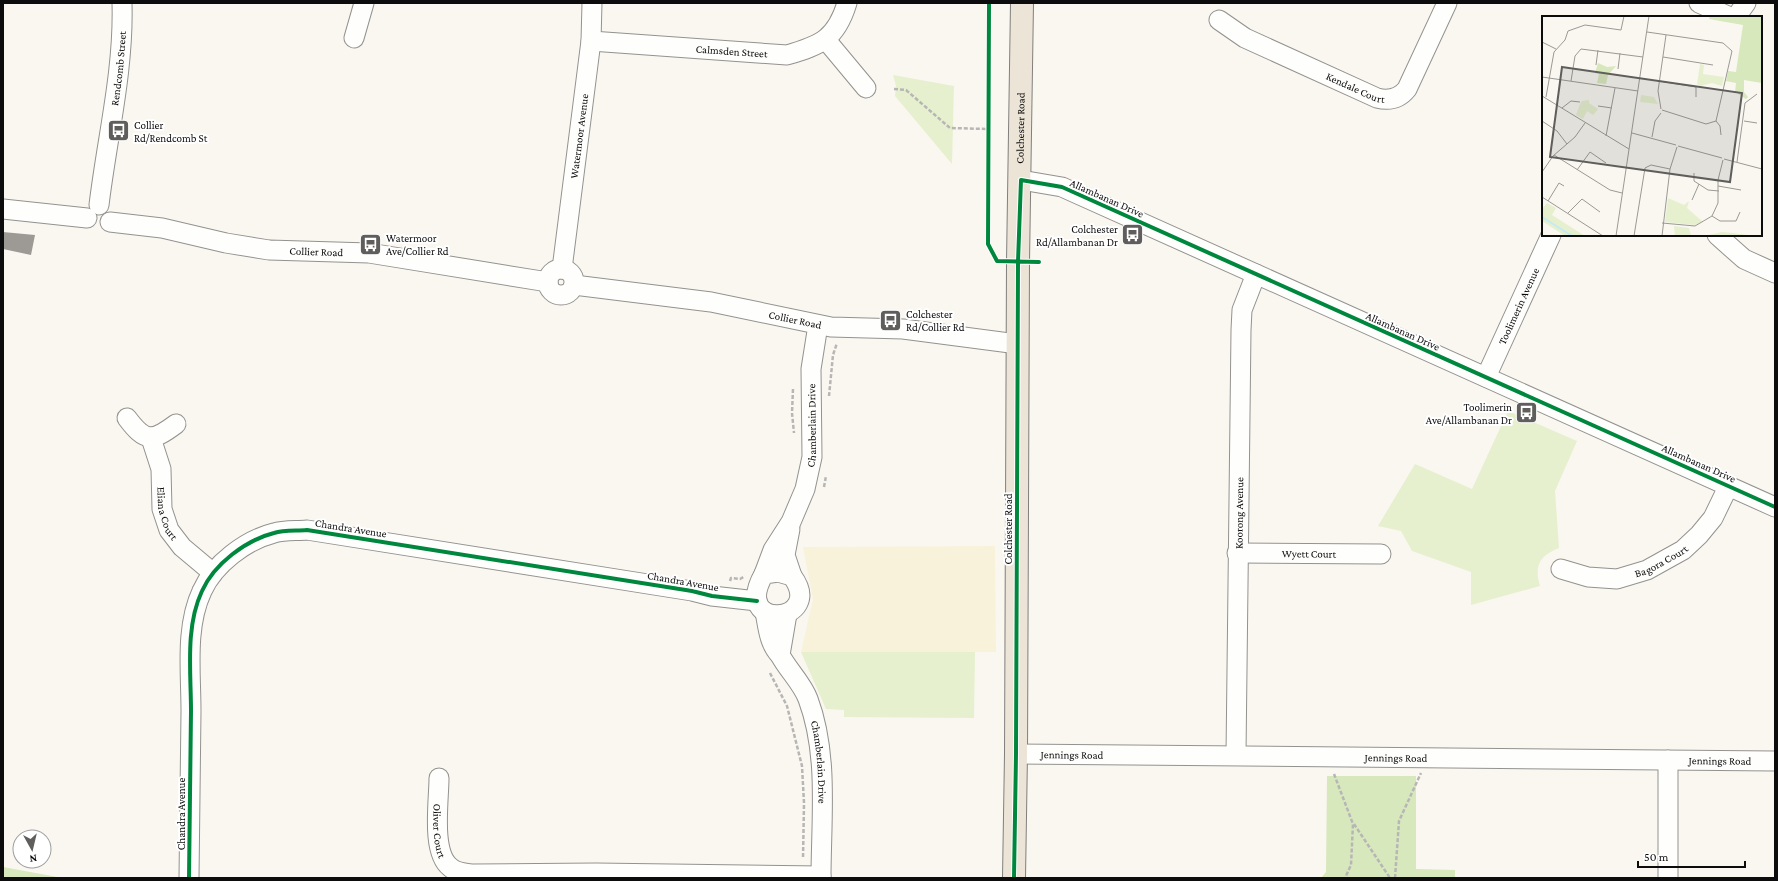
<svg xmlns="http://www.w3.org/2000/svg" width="1778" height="881" font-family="'Crimson Pro',serif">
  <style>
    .farmland { fill: #f8f2db }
    .green { fill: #e6f0ce }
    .forest { fill: #d7e8bc }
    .building { fill: #9d9a96 }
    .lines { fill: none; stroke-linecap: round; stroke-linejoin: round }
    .minor-casing { stroke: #93928f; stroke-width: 21 }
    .major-casing { stroke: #807f7c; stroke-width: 24 }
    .path { stroke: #b7b6b5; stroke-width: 2.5; stroke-dasharray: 4 2; stroke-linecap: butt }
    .minor { stroke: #fefefd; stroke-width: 19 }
    .major { stroke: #ece4d7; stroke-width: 22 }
    .cycleway-casing { stroke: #fff; stroke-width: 6 }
    .cycleway { stroke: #00873e; stroke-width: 4 }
    .labels { text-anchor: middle; stroke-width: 4; stroke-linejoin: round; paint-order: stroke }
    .street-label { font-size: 11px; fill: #0c0c0c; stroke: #fff }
    .poi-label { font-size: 11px; fill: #0c0c0c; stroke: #fff; text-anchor: start }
    .inset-river { fill: none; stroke: #c4eaf6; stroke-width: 2 }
    .inset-road { fill: none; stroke: #9b9995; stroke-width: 1 }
    .view { fill: #5f5e5c; fill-opacity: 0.15; stroke: #5f5e5c; stroke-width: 2 }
    .inset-edge { fill: none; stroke: #0c0c0c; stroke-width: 2 }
  </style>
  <rect width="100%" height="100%" fill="#faf7f0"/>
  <path class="farmland" d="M995,546L996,652H801L813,599L803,547Z"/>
  <path class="green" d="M893,75L954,86L952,164L895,96L896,86Z
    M1508,411L1577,441L1555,491L1559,548C1539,556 1534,566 1540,586L1471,605V572L1412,551L1401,531L1378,526L1415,464L1472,489Z
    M801,652H975L974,718L844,717V710L826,709Z"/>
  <path class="forest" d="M1327,776H1416V869L1455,870V878H1321L1326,872Z
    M3,867L63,878H3Z"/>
  <path class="building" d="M3,232L35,235L31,255L3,249Z"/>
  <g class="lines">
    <defs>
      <g id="minor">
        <path d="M1699,3L1730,17"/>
        <path d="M1736,17L1746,3"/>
        <path id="s1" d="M1219,20L1245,38L1377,98C1389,101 1399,99 1407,89L1447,3"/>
        <path d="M354,38L364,3"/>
        <path d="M826,40L866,88"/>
        <path id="s2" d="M591,41L787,55C821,45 836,39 847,3"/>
        <path d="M1021,180L1062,187L1775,507"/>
        <path id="s3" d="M99,205C107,138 124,71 122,3"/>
        <path d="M3,209L87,218"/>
        <path id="s4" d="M110,222L162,228L226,243L269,250L369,253L548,282"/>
        <path d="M1717,235L1744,259L1775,273"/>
        <path id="s5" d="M562,269L591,41L592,3"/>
        <circle cx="561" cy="282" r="13"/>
        <path id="s6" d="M574,285L711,302L831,327L903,329L1018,344"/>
        <path id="s7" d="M1486,377L1551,235"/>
        <path d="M127,418C145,442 152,442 176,424"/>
        <path id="s8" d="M151,438L161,469L162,509L169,530L182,547L213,573"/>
        <path d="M790,529L785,555L792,576"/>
        <path id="s9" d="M1237,553L1381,554"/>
        <path id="s10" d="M1561,569L1588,577L1617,579L1647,570L1683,550L1699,535L1713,518L1728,487"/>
        <path d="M778,572L792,576C827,623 730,633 764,574Z"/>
        <path id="s11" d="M764,574L773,550L791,522L805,489L812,457L811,369L818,325"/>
        <path id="s12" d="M765,612C768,627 769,644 780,655C788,670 802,683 808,699C829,755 821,819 821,878"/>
        <path d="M780,655L787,614"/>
        <path id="s13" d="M1016,754L1775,761"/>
        <path id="s14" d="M1236,755L1241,330L1242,310L1256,274"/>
        <path id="s15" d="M439,778C439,801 431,852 450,867C456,873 465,873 473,874L596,873L821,876"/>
        <path d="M189,878C190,822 190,767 191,711C191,672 185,627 202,591C214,564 246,540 274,533C284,530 296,531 307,530L692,591L712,596L757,601"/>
        <path d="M1668,878V760"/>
      </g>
      <g id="major">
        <path id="s16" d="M1014,878L1016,754L1018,262L1022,3"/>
      </g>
    </defs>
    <use href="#minor" class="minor-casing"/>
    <use href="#major" class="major-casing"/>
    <path class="path" d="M894,89L906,90L950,128L988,129
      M793,389L792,413L794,433
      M829,396L833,355L837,343
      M824,487L826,476
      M730,581L731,578L740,579L745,576
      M770,673L787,706L802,766L804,803L803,859
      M1334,774L1353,824L1351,865L1345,878
      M1354,824L1390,878
      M1395,878L1399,821L1421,773"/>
    <use href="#minor" class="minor"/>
    <use href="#major" class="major"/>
    <defs>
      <path id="cycleway" d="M989,3L988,244L997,261L1039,262
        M189,878C190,822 190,767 191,711C191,672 185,627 202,591C214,564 246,540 274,533C284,530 296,531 307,530L692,591L712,596L757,601
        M1014,878L1016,754L1018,262L1021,180L1062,187L1775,507"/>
    </defs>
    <use href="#cycleway" class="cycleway-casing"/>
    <use href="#cycleway" class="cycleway"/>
  </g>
  <defs>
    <symbol id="bus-square" viewBox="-11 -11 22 22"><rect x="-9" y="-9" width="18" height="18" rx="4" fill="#5f5e5c" stroke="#fff"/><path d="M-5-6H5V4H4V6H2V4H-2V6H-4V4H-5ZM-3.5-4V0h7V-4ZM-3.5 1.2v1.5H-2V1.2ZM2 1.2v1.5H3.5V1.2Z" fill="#fff"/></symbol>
  </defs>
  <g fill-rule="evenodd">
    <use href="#bus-square" x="106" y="118" width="25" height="25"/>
    <use href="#bus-square" x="1120" y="222" width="25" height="25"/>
    <use href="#bus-square" x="358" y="232" width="25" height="25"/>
    <use href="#bus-square" x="878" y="308" width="25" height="25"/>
    <use href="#bus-square" x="1514" y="400" width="25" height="25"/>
  </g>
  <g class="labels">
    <g class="street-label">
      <text dy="4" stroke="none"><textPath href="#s2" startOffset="141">Calmsden Street</textPath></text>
      <text dy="4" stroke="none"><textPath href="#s3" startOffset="138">Rendcomb Street</textPath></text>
      <text dy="4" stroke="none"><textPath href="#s1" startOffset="153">Kendale Court</textPath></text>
      <text dy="4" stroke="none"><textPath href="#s16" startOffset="750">Colchester Road</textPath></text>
      <text dy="4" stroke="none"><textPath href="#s5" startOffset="134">Watermoor Avenue</textPath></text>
      <text transform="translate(1107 198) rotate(24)" y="4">Allambanan Drive</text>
      <text dy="4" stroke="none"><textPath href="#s4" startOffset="209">Collier Road</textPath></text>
      <text dy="4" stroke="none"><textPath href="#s7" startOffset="78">Toolimerin Avenue</textPath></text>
      <text dy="4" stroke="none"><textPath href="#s6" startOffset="224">Collier Road</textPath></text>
      <text transform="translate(1403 331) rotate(24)" y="4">Allambanan Drive</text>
      <text dy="4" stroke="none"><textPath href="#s11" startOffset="159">Chamberlain Drive</textPath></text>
      <text transform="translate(1699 463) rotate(24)" y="4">Allambanan Drive</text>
      <text dy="4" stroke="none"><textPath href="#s8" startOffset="78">Eliana Court</textPath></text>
      <text dy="4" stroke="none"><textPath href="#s14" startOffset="242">Koorong Avenue</textPath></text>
      <text transform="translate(351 528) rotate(9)" y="4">Chandra Avenue</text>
      <text transform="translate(1008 529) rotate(-90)" y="4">Colchester Road</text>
      <text dy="4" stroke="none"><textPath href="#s9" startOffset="72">Wyett Court</textPath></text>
      <text dy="4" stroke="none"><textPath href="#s10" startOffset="105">Bagora Court</textPath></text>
      <text transform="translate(683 581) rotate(10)" y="4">Chandra Avenue</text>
      <text dy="4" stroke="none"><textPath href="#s13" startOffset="56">Jennings Road</textPath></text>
      <text dy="4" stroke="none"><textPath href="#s13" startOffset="380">Jennings Road</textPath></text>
      <text dy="4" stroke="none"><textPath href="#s13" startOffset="704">Jennings Road</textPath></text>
      <text dy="4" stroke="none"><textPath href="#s12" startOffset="163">Chamberlain Drive</textPath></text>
      <text transform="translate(181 814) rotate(-90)" y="4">Chandra Avenue</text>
      <text dy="4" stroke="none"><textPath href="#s15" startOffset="53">Oliver Court</textPath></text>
    </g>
    <g class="poi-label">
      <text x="134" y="129">Collier<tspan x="134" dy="13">Rd/Rendcomb St</tspan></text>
      <text x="1118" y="233" text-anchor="end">Colchester<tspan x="1118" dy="13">Rd/Allambanan Dr</tspan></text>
      <text x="386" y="242">Watermoor<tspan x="386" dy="13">Ave/Collier Rd</tspan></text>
      <text x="906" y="318">Colchester<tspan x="906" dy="13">Rd/Collier Rd</tspan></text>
      <text x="1512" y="411" text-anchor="end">Toolimerin<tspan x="1512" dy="13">Ave/Allambanan Dr</tspan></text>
    </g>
  </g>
  <g transform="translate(1542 16)">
    <rect width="220" height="220" fill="#faf7f0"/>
    <path d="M158,48L162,49L161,58L182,61L180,70L170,67L158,70L155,68ZM99,79L112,81L116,88L98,86ZM47,84V87L56,93L51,99L45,95L41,103L34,99L38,88L40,85ZM126,182L142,189L147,185L145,192L161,206L153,209L123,206ZM5,187L14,192L10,199L43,220H23L0,205V193ZM132,210L147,212L149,220H133ZM180,216L191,217L213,220H162Z" fill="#e6f0ce"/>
    <path d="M168,0H220V67L202,64V76L206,81L204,83L193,76L194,67L184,65L186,55L194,56L201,9L167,3ZM56,47L65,51L74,50L66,59L64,68L55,67L57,58L53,57Z" fill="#d7e8bc"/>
    <path class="inset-river" d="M0,201L30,220"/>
    <path class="inset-road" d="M105,16L181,27L190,35L174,105L164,108L120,94M0,26L14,33M121,41L171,49M54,49L56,34M76,53L78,37M0,61L96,75M29,65L33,40L39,33L101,41M117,65L154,71V81M0,80L87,133M4,81L12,36L23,24L26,15L43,9L79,14L82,0M56,90L70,92M20,92L29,85L38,86M119,93L116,75L124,19M0,105L15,115L25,128M174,105L178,110L179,119M202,105L215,107M90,117L134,129M64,120L73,72M110,121L113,105L119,97M136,130L180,142M12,139L68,174L80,177M182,143L220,153M195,146L203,87L215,78M35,154L48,136L64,147M0,156L11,140L33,121L43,107M152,157V165L166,174L177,175M176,170L199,174M0,181L61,220M150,184L157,168M6,185L17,167L22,170M26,197L40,183L58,196M170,200L178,205H194L198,196M120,207L153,210L170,200L176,187V164L181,144M74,220L107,0M92,220L103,152L109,149L128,153M120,220L128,153L135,131"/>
    <path class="view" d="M20,51L200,77L188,166L8,141Z"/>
    <rect width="220" height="220" class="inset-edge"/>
  </g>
  <rect width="1778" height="881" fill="none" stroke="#0c0c0c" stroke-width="8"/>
  <g transform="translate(32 849) rotate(172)"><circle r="19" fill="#ffffff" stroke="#9e9e9e"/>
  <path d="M0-3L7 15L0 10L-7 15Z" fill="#5f5e5c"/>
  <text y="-6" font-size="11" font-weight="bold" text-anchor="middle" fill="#0c0c0c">N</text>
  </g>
  <path d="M1638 861v6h107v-6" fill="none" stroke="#0c0c0c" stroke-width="2"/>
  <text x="1644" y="861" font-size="12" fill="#0c0c0c" stroke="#ffffff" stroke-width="3" paint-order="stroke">50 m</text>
</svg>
